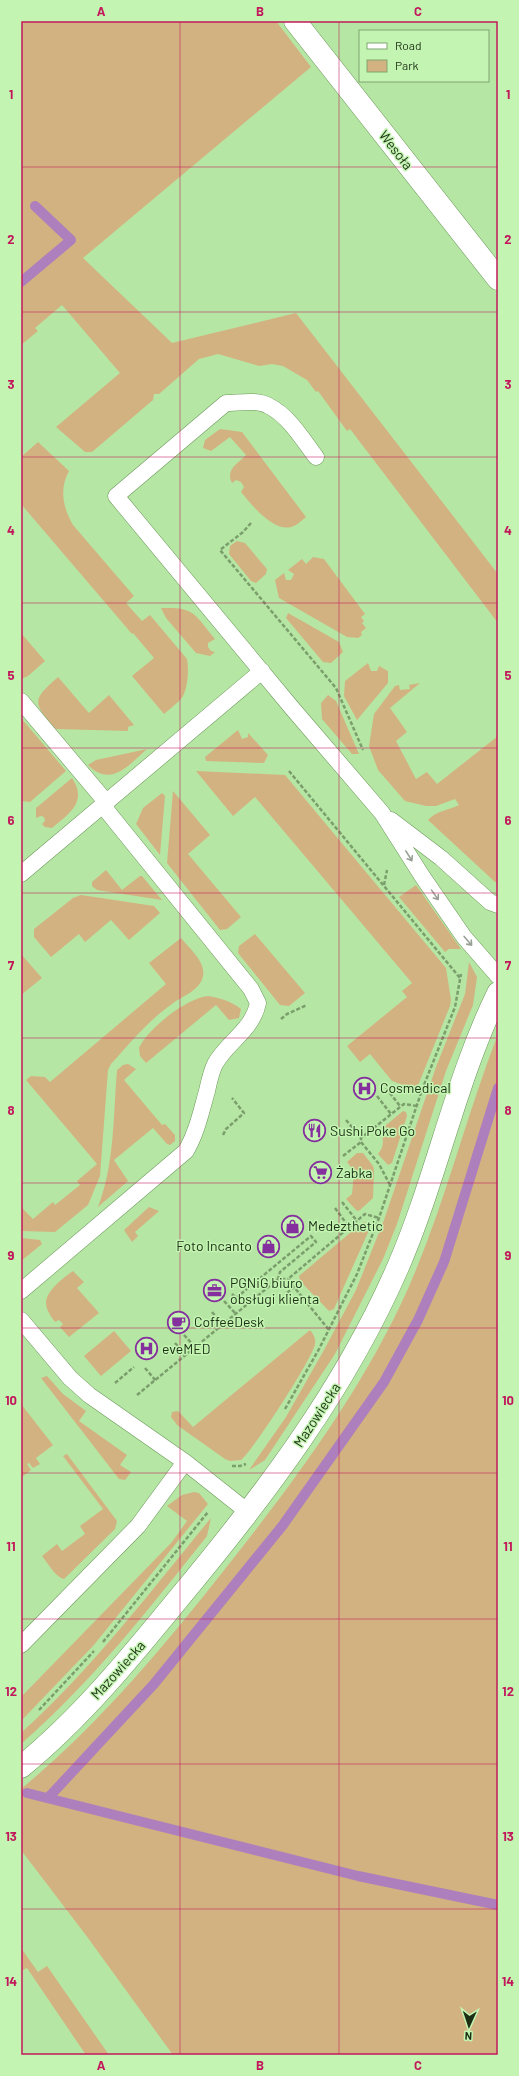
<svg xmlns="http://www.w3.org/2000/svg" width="519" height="2076" font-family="Barlow,sans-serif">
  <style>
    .green { fill: #d3b281 }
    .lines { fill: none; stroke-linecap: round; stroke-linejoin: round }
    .stream { stroke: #ad7fbc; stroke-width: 10 }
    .service-casing { stroke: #6b985a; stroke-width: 17 }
    .minor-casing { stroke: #6b985a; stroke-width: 23 }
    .tertiary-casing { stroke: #6b985a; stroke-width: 23 }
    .path { stroke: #7a9e6c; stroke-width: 2.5; stroke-dasharray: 4 2; stroke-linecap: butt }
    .service { stroke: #fff; stroke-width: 16 }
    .minor { stroke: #fff; stroke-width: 22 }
    .tertiary { stroke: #fff; stroke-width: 22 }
    .oneway { stroke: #99a196 }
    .grid { fill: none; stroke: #c2185b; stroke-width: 1; stroke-opacity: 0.55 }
    .labels { text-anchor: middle; stroke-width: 3; stroke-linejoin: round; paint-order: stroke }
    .street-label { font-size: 14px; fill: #1c2f15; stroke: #c3f4b1 }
    .poi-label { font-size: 14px; fill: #1c2f15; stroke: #c3f4b1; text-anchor: start }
    .neatline { fill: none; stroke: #c2185b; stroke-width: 1.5 }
    .grid-label { font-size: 13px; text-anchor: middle; font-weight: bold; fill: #c2185b }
  </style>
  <rect width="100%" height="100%" fill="#b6e6a4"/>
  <path class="green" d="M21,21H276L311,67L83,258L172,343L296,313L498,574V623L350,429L347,431L318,391L316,392L307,380L283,366L272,364L259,366L218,354L199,359L159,394H154L153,400L92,452H85L56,427L120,373L62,305L35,328L38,331L21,345Z
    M220,429L242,432L306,517C302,520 298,524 294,526C275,535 251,504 241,492L244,487L241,482L236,480L232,483C225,469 238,464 246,455L230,437L211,451L203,448L205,440Z
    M38,442L69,471C59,489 63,508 73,525L134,596L126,603L142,621L150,615L187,659C189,668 188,691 181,699C176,704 170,709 164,714L132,676L154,658L133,633L132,634L21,504V457Z
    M237,541L245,543L267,569L266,574L256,583L251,581L229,554L230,546Z
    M313,557L324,559L365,614L361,617L364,621L362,623L366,628L361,632L362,635L358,638L347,637L279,598L275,580L284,573L286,580H291L294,574L288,570L302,559L306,564Z
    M161,608C196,607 194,614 215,639L208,643V647L211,651L215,652L210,656L196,653L166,618Z
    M288,613L339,642L343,652L331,663L323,662L286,618Z
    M21,633L45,661L28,676L21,679Z
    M368,663L371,671H377L379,666L388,671V683L357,720L344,696L345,681Z
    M58,677L89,713L109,695L134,725L128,727V731L55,729C33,702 31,701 58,677Z
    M420,683L390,708L407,732L396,741L416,779L427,772L437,784L498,736V882H495L428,820C436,811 449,810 459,805L455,799L436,806H426L405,801L378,770L369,746L374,714L395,686L399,685L400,690L410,689L409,685Z
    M328,695L336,701L359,754H352L322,719L321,703Z
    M21,718L66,771L30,802L21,801Z
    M238,730L242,739L248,737V733L268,755L264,763L206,761L205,757Z
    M147,749C129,765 111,788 88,765L96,760Z
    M196,771L285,775L446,968L451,1000L450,1006L417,1088L408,1093L405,1091L406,1086L392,1081L370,1054L360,1062L347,1046L407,997L402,991L412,983L255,797L233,816Z
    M72,778C88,802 69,814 52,828L45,827L42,824L45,821L44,817L41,816L36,818V808Z
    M173,791L210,835L188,854L241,917L227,929L220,930L167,863Z
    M162,793L165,796L160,855L136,824L143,808Z
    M106,870L122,890L140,876H142L162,900L97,890L92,886V882Z
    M416,885L461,949H449L445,952L399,897Z
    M81,895L154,906L160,913L129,940L111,920L85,942L79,934L51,957L34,937V929L73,898Z
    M255,934L305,993L289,1006L280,1005L238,953L239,946Z
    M181,938C189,948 206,962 203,976C200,991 182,996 172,1004C149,1020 130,1043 111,1064L108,1070L100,1176L88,1205L55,1232L21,1231V1207L33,1219L53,1202L55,1205L80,1185L77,1181L97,1164L26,1080L31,1076L45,1077L50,1082L166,984L149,963Z
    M21,954L42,978L21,995Z
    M469,962L477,977L473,1005L446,1071L397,1224L383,1259L335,1354L265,1460L249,1470L286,1417L324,1350L356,1290L384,1220L436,1067L465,994Z
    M208,996C220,998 231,1001 241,1009L239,1018L229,1020L216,1005L146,1063L140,1056L139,1048C148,1028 187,998 208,996Z
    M498,1034V2055H173L88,1938L21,1850V1789C98,1725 163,1648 225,1569C290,1487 353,1403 399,1308C441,1221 463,1124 498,1034Z
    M128,1064L136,1069L124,1080L162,1125L165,1124L175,1135V1141L170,1145L167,1144L153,1128L114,1160L128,1181L98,1207C115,1163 113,1116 117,1070L123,1065Z
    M403,1111L406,1112L407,1116L392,1163L388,1165L378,1154C384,1147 385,1138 379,1131Z
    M357,1153H363L373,1166L374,1170L373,1198L360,1210L357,1211L346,1199L352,1194L354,1171L347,1162Z
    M149,1207L159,1211L135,1232L138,1236L132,1242L124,1230Z
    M363,1222L368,1223L370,1228L334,1309L329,1311L300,1281L299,1276Z
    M21,1238L40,1240L42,1244L21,1261Z
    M73,1271L84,1282L77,1288L99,1313L69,1337L60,1327L63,1324L59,1320L55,1322C41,1304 44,1296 60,1281C64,1278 68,1274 73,1271Z
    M310,1330C313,1334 316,1338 315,1344C314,1356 253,1451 241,1460L230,1461L225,1459L177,1425L171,1417L172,1412L178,1411L193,1427Z
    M114,1331L131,1351L101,1376L84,1356Z
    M47,1376L63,1394L86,1411L79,1421L127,1455L120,1465L131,1472L125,1480L119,1479L41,1378Z
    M21,1404L53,1445L36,1458L40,1464L33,1468L29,1463L27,1464L31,1470L22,1477Z
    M67,1454L117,1521L115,1529L64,1579C55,1577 48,1563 42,1556L57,1544L62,1551L85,1534L80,1526L103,1509L63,1456Z
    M194,1492L199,1493L208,1504L93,1646L21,1721V1697L172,1542L187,1521L167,1506L182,1495Z
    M211,1518L207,1536C149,1609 92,1682 21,1744V1733C92,1669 150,1592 211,1518Z
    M21,1948L38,1972L47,1966L109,2055H86L27,1968L21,1971V1963L23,1962L21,1960Z"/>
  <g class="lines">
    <path class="stream" d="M21,282L71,240L35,206
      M27,1793L358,1876L498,1905
      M48,1798L154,1684L283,1525L384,1382L418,1320L444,1262L498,1088"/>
    <defs>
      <path id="service" d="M316,457C303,440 289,416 269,406C257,399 239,403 226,403L116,496L292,708L382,813L422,876L464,937L498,976
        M21,701L107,803
        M391,820L441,858L490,902L498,905
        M21,874L262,671
        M21,1291L186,1151C197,1132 201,1112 207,1091C209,1082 211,1072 215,1064C228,1041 252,1031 258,1003L251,989L103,806
        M21,1320L70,1378L89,1395L185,1462L248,1512
        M21,1645L138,1526L185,1462"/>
      <path id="minor" d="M295,21L498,279"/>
      <path id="tertiary" d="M21,1767C81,1718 130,1658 179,1598C264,1496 345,1389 398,1267C437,1177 455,1081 498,993"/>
    </defs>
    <use href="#service" class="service-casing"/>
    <use href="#minor" class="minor-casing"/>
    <use href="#tertiary" class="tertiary-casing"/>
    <path class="path" d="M251,523L243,532L220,550L336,688L363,750
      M289,771L460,978
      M384,885L387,870
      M281,1019L287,1014L307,1005
      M386,1088L400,1106
      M377,1096L391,1114
      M346,1120L361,1138
      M223,1135L226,1129L244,1113L232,1098
      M343,1156L361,1142
      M390,1185L379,1164L361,1142V1138L404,1104L417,1106
      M342,1202L357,1221
      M335,1208L349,1227
      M294,1287L288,1279L365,1214L379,1218
      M287,1293L294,1287L329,1330
      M232,1294L236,1298L311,1236L316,1242L280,1272L278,1279
      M224,1301L236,1314
      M212,1312L223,1325
      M184,1335L196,1348
      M175,1343L186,1356
      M145,1368L156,1381
      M115,1383L134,1367
      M137,1395L278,1279H288
      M285,1409L319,1349L357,1274L379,1218L422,1090L455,1007L461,974
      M232,1466H240L246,1464
      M103,1642L208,1512
      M39,1710L94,1651"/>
    <use href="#service" class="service"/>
    <use href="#minor" class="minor"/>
    <use href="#tertiary" class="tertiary"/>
  </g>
  <defs><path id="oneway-shaft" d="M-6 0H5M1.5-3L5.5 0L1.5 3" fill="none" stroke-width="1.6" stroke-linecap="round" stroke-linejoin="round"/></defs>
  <g class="oneway">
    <use href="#oneway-shaft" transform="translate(409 856) rotate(58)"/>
    <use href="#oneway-shaft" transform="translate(435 895) rotate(55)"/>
    <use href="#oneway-shaft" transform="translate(468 941) rotate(49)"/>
  </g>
  <path class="grid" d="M180,21V2055M339,21V2055M21,167H498M21,312H498M21,457H498M21,603H498M21,748H498M21,893H498M21,1038H498M21,1183H498M21,1328H498M21,1473H498M21,1619H498M21,1764H498M21,1909H498"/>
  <defs>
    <symbol id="hospital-ring" viewBox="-11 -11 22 22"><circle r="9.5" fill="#c3f4b1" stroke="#842f9d" stroke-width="1.5"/><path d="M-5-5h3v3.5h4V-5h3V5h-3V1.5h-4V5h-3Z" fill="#842f9d"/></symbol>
    <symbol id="restaurant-ring" viewBox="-11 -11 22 22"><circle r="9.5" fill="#c3f4b1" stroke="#842f9d" stroke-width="1.5"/><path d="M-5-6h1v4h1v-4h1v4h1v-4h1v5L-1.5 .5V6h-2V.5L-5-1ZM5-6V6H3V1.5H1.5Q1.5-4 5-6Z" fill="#842f9d"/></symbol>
    <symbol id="supermarket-ring" viewBox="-11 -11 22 22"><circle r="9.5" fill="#c3f4b1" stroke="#842f9d" stroke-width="1.5"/><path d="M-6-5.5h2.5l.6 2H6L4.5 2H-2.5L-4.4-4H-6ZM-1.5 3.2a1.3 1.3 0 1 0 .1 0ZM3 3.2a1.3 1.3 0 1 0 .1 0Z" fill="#842f9d"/></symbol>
    <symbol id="shop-ring" viewBox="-11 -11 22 22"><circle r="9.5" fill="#c3f4b1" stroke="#842f9d" stroke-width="1.5"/><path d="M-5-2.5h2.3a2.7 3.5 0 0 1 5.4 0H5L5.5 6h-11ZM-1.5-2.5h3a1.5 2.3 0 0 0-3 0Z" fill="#842f9d"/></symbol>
    <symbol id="office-ring" viewBox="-11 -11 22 22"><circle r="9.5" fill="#c3f4b1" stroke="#842f9d" stroke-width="1.5"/><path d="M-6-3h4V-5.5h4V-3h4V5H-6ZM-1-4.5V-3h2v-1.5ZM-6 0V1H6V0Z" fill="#842f9d"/></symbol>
    <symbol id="cafe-ring" viewBox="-11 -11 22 22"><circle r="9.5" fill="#c3f4b1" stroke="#842f9d" stroke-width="1.5"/><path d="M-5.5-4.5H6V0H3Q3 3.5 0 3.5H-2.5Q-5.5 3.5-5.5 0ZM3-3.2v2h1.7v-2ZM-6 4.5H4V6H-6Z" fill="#842f9d"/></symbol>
  </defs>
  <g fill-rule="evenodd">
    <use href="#hospital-ring" x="352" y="1076" width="25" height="25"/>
    <use href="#restaurant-ring" x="302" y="1118" width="25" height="25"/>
    <use href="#supermarket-ring" x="308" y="1160" width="25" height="25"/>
    <use href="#shop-ring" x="280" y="1214" width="25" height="25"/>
    <use href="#shop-ring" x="256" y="1234" width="25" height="25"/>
    <use href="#office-ring" x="202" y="1278" width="25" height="25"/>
    <use href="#cafe-ring" x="166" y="1310" width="25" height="25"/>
    <use href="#hospital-ring" x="134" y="1336" width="25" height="25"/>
  </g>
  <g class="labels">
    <g class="street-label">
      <text transform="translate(396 150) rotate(52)" y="5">Wesoła</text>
      <text transform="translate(317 1415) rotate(-57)" y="5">Mazowiecka</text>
      <text transform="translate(118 1670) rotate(-48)" y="5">Mazowiecka</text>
    </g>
    <g class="poi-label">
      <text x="380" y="1093">Cosmedical</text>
      <text x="330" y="1136">Sushi Poke Go</text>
      <text x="336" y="1178">Żabka</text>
      <text x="308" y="1231">Medezthetic</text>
      <text x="252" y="1251" text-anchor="end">Foto Incanto</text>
      <text x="230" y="1288">PGNiG biuro<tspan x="230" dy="16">obsługi klienta</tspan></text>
      <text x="194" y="1327">CoffeeDesk</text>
      <text x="162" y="1354">eveMED</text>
    </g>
  </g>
  <rect width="519" height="2076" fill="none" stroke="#c3f4b1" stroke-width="44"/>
  <rect x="359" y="30" width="130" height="52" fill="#c3f4b1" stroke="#80a573"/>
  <rect x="367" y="43" width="20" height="6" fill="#ffffff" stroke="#80a573"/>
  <text x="395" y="50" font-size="12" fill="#1c2f15">Road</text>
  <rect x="367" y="60" width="20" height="12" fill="#d3b281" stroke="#80a573"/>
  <text x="395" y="70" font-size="12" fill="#1c2f15">Park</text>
  <g transform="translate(469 2026) rotate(183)" stroke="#c3f4b1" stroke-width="3" paint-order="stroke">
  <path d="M0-3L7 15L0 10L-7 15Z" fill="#1c2f15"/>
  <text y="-6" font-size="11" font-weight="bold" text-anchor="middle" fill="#1c2f15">N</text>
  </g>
  <rect x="22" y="22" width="475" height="2032" class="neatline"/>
  <g class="grid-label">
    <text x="101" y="16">A</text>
    <text x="260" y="16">B</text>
    <text x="418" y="16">C</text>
    <text x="11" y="99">1</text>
    <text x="508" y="99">1</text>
    <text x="11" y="244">2</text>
    <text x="508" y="244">2</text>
    <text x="11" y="389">3</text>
    <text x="508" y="389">3</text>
    <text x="11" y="535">4</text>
    <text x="508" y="535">4</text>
    <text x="11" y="680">5</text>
    <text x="508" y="680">5</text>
    <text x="11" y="825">6</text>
    <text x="508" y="825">6</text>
    <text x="11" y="970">7</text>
    <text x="508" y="970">7</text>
    <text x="11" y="1115">8</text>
    <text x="508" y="1115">8</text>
    <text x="11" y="1260">9</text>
    <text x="508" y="1260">9</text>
    <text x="11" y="1405">10</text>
    <text x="508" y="1405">10</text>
    <text x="11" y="1551">11</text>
    <text x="508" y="1551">11</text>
    <text x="11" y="1696">12</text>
    <text x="508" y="1696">12</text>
    <text x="11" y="1841">13</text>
    <text x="508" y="1841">13</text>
    <text x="11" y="1986">14</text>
    <text x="508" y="1986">14</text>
    <text x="101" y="2070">A</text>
    <text x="260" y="2070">B</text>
    <text x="418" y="2070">C</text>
  </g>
</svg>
